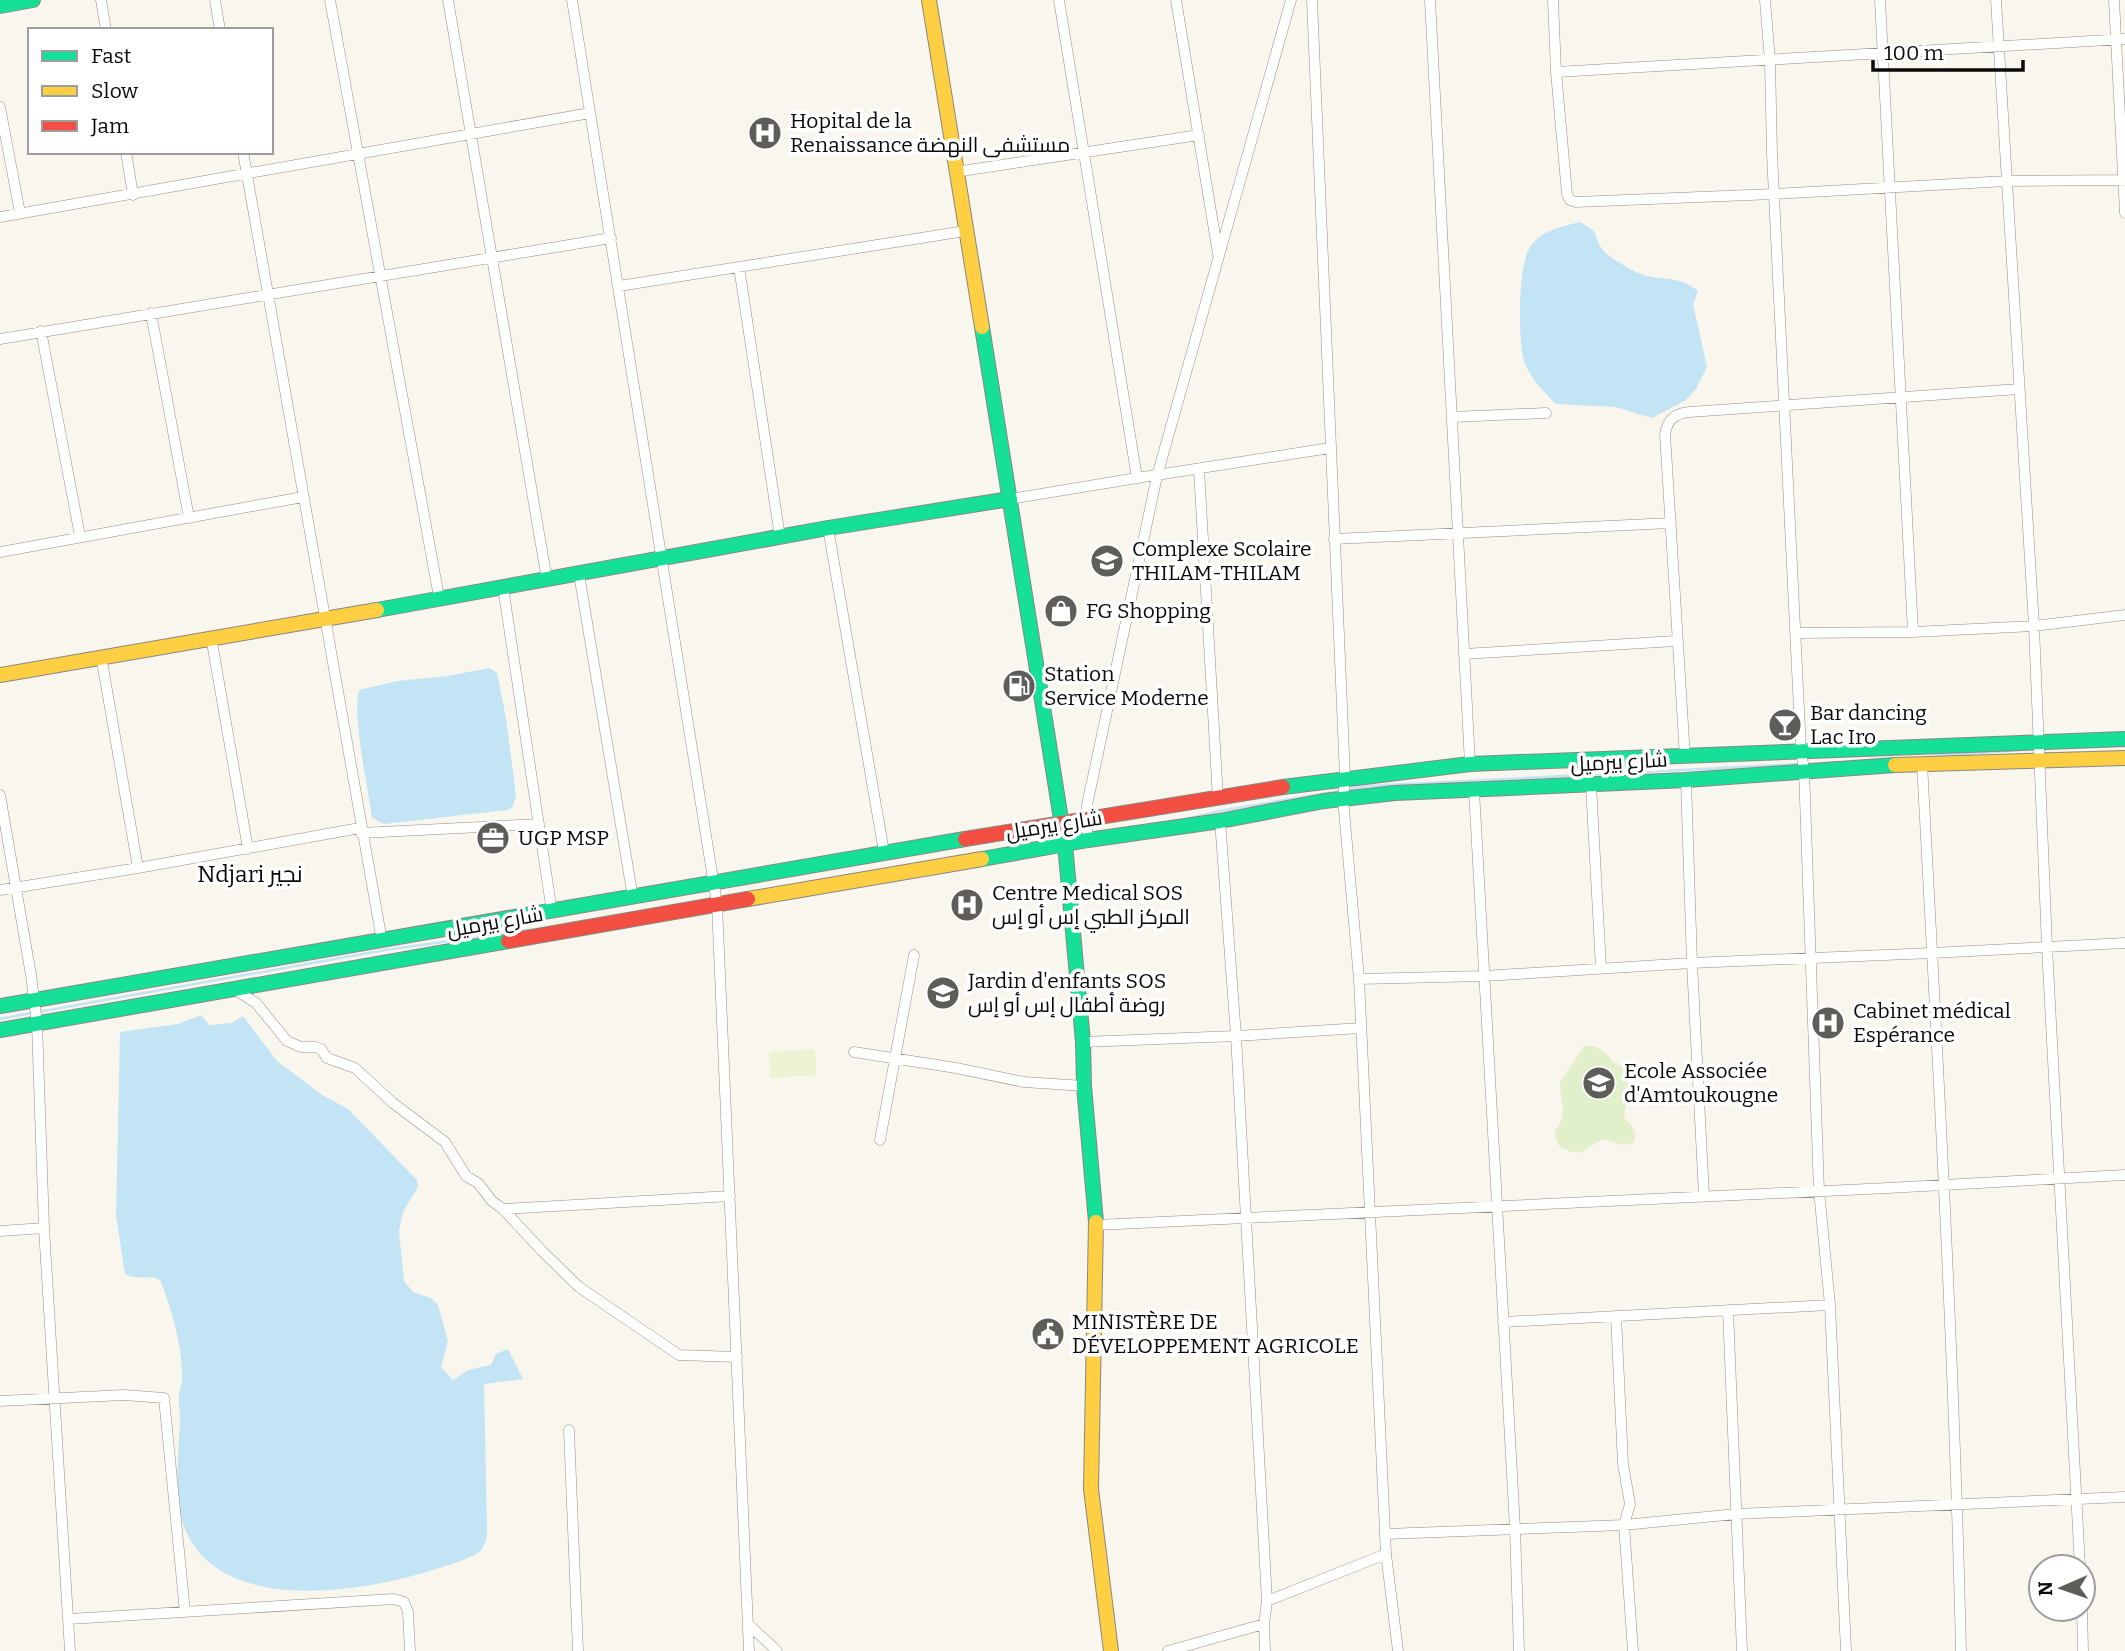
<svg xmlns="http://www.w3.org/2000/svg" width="2125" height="1651" font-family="Bitter,Cairo,serif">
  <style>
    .green { fill: #e2efcb }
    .pitch { fill: #ecf3d5 }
    .water { fill: #c2e4f5 }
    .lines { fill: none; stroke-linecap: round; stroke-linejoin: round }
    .stream { stroke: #c2e4f5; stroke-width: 2.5 }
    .street-casing { stroke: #92908c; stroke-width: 11 }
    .fast-casing { stroke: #888783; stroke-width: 16 }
    .slow-casing { stroke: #888783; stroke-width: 16 }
    .jam-casing { stroke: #888783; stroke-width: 16 }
    .street { stroke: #fefefc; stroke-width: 10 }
    .fast { stroke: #16e098; stroke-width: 14 }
    .slow { stroke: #ffcf43; stroke-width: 14 }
    .jam { stroke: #f24e42; stroke-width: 14 }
    .labels { text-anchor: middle; stroke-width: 7; stroke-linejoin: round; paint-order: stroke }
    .poi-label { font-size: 21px; fill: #0a0a0a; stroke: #fff; text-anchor: start }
    .street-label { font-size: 21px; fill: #0a0a0a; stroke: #fff }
    .neighbourhood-label { font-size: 23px; fill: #0a0a0a; stroke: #fff }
  </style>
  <rect width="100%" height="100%" fill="#f9f6ed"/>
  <path class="green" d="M1584,1046C1597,1045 1606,1050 1612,1062C1642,1072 1626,1095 1624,1118L1631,1124L1636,1134L1633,1143L1624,1145L1603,1139C1583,1149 1583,1160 1559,1146L1554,1131C1571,1114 1559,1103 1560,1082Z"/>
  <path class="pitch" d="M815,1049L816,1075L770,1078L769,1052Z"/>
  <path class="water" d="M1580,222C1603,235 1591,234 1603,250C1609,258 1627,267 1636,272C1659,283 1676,273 1698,291L1693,304L1707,367L1696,389L1686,400L1652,418L1615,407L1556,404C1546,394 1532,380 1526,366C1517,347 1518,267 1529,249C1539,231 1561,227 1580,222Z
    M490,668L497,673L506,718L516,796L512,808L507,810L384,824L372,818C368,788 352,717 359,690L397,681L447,676Z
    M201,1015L209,1025L232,1023L243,1016L277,1061L322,1095L348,1109L417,1180L418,1187L403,1212L399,1231L404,1281L413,1292L431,1298L438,1305L448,1341L441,1367L453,1380L468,1370L491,1365L496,1354L508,1349L523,1379L484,1384L487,1530C487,1537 486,1544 481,1550C474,1559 426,1572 412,1576C335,1597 190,1612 178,1500C176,1474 179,1447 180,1420C180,1412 178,1402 179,1394C180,1389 182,1383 182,1378C183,1349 171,1306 160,1280C149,1274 136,1281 125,1274L116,1216L120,1032L178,1024Z"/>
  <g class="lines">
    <path class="stream" d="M1936,756L2020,750
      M1807,764L1839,762
      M1346,790L1368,786L1800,764
      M1181,820L1220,811L1339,791
      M564,924L626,914
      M38,1012L385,950L537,929
      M0,1019L31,1013"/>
    <defs>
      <path id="street" d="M101,0L106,30
        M215,0L220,30
        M330,0L439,597
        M448,0L547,580
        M572,0L717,904L749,1651
        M1059,0L1137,478L1330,448
        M1176,0L1218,254
        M1312,0L1345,777L1343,799L1359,979L1386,1554L1398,1651
        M1430,0L1470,764
        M1553,0L1556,72L1567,194L1570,200L1576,202L1774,194L2007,181L2125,180
        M1765,0L1770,61L1772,154L1801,751L1804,770L1819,1191L1830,1305L1846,1651
        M1880,0L1913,632
        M1996,0L2034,626L2047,947L2080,1567
        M2114,0L2125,213
        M1556,72L2125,39
        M0,107L20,213
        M126,152L133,195
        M243,152L382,941
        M955,172L1199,135
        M0,217L590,113
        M739,267L780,537
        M619,286L965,231
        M151,313L189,518
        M41,331L80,536
        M0,339L611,238
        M1453,417L1546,413
        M1199,470L1218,799
        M1010,499L1137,478
        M828,528L884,852
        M1334,539L1671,523
        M0,552L303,497
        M579,574L633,898
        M503,587L552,912
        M1796,633L1913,632L2034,626L2125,615
        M211,637L248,849
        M1464,654L1676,641
        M101,656L138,868
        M1685,757L1665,434C1668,419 1674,414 1689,412L2019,389
        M1922,763C1938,1059 1954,1355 1961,1651
        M1686,780L1692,963L1704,1196
        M1591,785L1601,968
        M1474,790L1515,1528L1519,1651
        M0,795L31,975L37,1024L44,1228L70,1651
        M1220,821L1236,1036L1267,1601L1264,1624L1265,1651
        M361,833L539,824
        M1088,840L1086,820L1087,805L1157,476L1291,0
        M0,890L138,868L360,828
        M1359,979L1484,976L1692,963L1932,953L2125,943
        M234,989L256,1003L287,1041L301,1047H316L321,1049L327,1058L355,1068L393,1103L445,1142L466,1176L478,1183L492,1201L503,1209L541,1250L579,1287L679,1355L737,1357
        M1083,1042L1236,1036L1361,1028
        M854,1052L956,1068L1024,1082L1084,1086
        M880,1140L914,955
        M503,1209L730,1196
        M1096,1225L1888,1188L2125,1175
        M0,1231L44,1228
        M1728,1310L1742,1651
        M1616,1316L1623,1464L1630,1504L1624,1525L1633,1651
        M1503,1322L1830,1305
        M0,1401L124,1395L164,1398L185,1612
        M569,1430L578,1651
        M1386,1534L1624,1525L1736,1514L2125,1497
        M1267,1601L1386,1554
        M2082,1609L2083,1651
        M69,1619L394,1599L404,1602L408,1612L410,1651
        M748,1624L777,1651
        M1168,1651L1264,1624"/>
      <path id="fast" d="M0,6L33,0
        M982,327L1065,844L1083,1042L1084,1086L1096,1222
        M377,610L828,528L1010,499
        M1283,787L1470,764L2125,739
        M982,859L1088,840L1220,821L1324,801L1395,793L1686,780L1895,765
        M0,1006L965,839
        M0,1030L508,941"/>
      <path id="slow" d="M929,0L982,327
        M0,675L377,610
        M1895,765L2125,758
        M748,899L982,859
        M1096,1222L1091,1489L1111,1651"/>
      <path id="jam" d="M965,839L1283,787
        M508,941L748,899"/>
    </defs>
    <use href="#street" class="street-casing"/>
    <use href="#fast" class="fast-casing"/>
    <use href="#slow" class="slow-casing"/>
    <use href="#jam" class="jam-casing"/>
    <use href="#street" class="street"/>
    <use href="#fast" class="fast"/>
    <use href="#slow" class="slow"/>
    <use href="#jam" class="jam"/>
  </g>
  <defs>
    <symbol id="hospital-disc" viewBox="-11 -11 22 22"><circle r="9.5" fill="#5e5d59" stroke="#fff"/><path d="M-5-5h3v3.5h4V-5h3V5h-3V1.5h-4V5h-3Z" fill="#fff"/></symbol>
    <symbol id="school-disc" viewBox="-11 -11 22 22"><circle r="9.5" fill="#5e5d59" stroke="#fff"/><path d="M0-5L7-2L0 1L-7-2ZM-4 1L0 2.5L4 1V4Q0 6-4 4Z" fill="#fff"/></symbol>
    <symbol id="shop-disc" viewBox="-11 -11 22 22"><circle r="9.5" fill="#5e5d59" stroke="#fff"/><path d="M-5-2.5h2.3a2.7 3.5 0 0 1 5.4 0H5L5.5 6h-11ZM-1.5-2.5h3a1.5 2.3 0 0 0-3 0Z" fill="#fff"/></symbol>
    <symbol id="fuel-disc" viewBox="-11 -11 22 22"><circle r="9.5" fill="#5e5d59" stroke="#fff"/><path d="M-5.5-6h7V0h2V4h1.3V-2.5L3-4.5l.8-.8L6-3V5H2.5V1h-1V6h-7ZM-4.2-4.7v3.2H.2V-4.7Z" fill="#fff"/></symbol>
    <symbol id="bar-disc" viewBox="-11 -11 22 22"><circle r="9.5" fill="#5e5d59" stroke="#fff"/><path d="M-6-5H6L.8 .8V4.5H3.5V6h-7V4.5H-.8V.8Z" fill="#fff"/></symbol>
    <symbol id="office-disc" viewBox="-11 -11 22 22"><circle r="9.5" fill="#5e5d59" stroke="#fff"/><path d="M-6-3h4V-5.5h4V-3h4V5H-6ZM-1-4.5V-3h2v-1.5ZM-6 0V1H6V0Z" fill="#fff"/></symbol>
    <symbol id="civic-disc" viewBox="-11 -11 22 22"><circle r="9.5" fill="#5e5d59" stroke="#fff"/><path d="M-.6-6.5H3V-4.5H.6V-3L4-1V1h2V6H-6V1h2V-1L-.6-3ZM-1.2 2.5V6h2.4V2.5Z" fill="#fff"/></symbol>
  </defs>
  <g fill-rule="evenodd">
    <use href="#hospital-disc" x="746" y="114" width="38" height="38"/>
    <use href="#school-disc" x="1088" y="542" width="38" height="38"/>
    <use href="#shop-disc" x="1042" y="592" width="38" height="38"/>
    <use href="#fuel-disc" x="1000" y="667" width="38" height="38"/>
    <use href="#bar-disc" x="1766" y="706" width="38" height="38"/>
    <use href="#office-disc" x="474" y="819" width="38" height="38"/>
    <use href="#hospital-disc" x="948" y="886" width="38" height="38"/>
    <use href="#school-disc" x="924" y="974" width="38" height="38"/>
    <use href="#hospital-disc" x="1809" y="1004" width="38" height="38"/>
    <use href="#school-disc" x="1580" y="1064" width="38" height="38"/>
    <use href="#civic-disc" x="1029" y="1315" width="38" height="38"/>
  </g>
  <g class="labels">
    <g class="poi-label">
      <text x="790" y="128">Hopital de la<tspan x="790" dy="24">Renaissance مستشفى النهضة</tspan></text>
      <text x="1132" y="556">Complexe Scolaire<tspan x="1132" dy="24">THILAM-THILAM</tspan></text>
      <text x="1086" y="618">FG Shopping</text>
      <text x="1044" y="681">Station<tspan x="1044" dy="24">Service Moderne</tspan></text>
      <text x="1810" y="720">Bar dancing<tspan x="1810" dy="24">Lac Iro</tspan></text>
      <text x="518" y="845">UGP MSP</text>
      <text x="992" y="900">Centre Medical SOS<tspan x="992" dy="24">المركز الطبي إس أو إس</tspan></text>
      <text x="968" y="988">Jardin d'enfants SOS<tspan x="968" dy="24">روضة أطفال إس أو إس</tspan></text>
      <text x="1853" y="1018">Cabinet médical<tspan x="1853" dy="24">Espérance</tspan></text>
      <text x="1624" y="1078">Ecole Associée<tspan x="1624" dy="24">d'Amtoukougne</tspan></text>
      <text x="1072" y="1329">MINISTÈRE DE<tspan x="1072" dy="24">DÉVELOPPEMENT AGRICOLE</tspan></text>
    </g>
    <g class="street-label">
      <text transform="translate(1619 762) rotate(-3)" y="7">شارع بيرميل</text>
      <text transform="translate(1054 825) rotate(-9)" y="7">شارع بيرميل</text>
      <text transform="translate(495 922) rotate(-10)" y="7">شارع بيرميل</text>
    </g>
    <g class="neighbourhood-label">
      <text x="250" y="882">Ndjari نجير</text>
    </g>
  </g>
  <rect x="28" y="28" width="245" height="126" fill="#ffffff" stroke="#9d9d9d" stroke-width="2"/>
  <rect x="42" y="51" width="35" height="10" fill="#16e098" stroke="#9d9d9d" stroke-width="2"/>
  <text x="91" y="63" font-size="21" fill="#0a0a0a">Fast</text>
  <rect x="42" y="86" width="35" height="10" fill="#ffcf43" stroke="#9d9d9d" stroke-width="2"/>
  <text x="91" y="98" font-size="21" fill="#0a0a0a">Slow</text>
  <rect x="42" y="121" width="35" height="10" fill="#f24e42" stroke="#9d9d9d" stroke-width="2"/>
  <text x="91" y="133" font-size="21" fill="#0a0a0a">Jam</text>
  <g transform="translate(2062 1588) rotate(268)"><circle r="33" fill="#ffffff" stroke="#9d9d9d" stroke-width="2"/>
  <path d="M0-5L12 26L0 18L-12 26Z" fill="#5e5d59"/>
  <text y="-10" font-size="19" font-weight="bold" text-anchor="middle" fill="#0a0a0a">N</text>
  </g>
  <path d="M1873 60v10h150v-10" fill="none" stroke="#0a0a0a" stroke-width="3.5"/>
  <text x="1884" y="60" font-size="21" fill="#0a0a0a" stroke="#ffffff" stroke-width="5" paint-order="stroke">100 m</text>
</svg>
